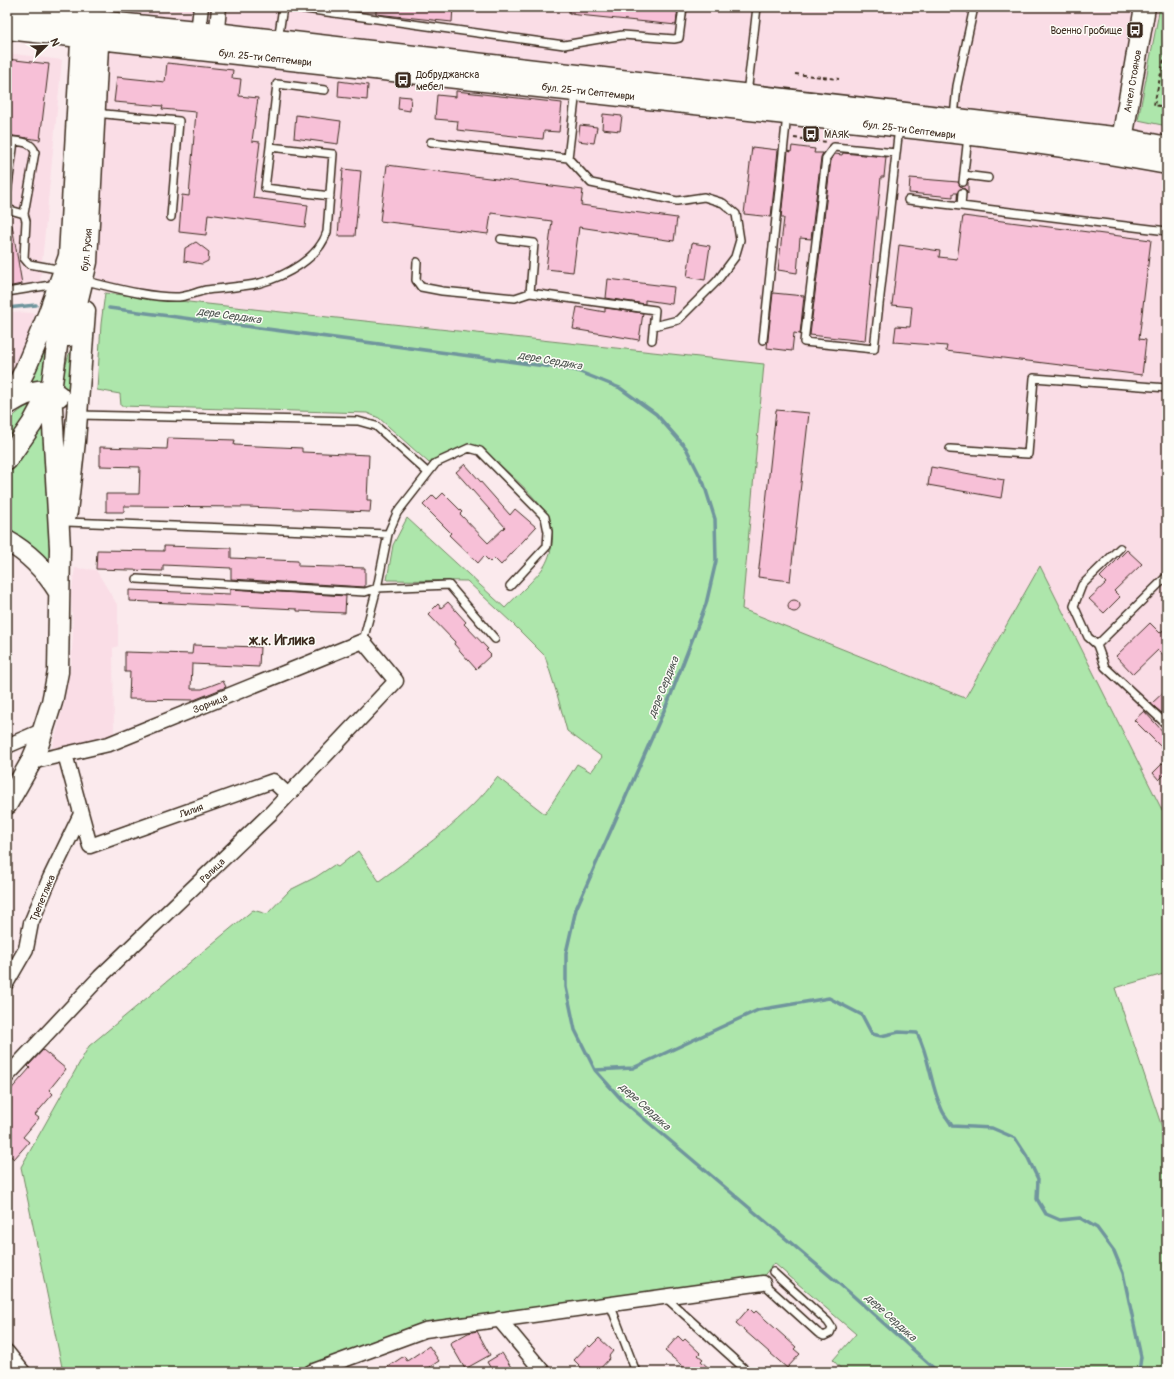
<svg xmlns="http://www.w3.org/2000/svg" width="1174" height="1379" font-family="Pangolin,sans-serif">
  <style>
    .built { fill: #fadde6 }
    .green { fill: #ade6ab; stroke: #748864 }
    .lines { fill: none; stroke-linecap: round; stroke-linejoin: round }
    .stream { stroke: #6f959d; stroke-width: 3.5 }
    .building { fill: #f7c0d7; stroke: #3b2a1e }
    .lane-casing { stroke: #3b2a1e; stroke-width: 10 }
    .street-casing { stroke: #3b2a1e; stroke-width: 17 }
    .secondary-casing { stroke: #3b2a1e; stroke-width: 23 }
    .path { stroke: #3b2a1e; stroke-width: 2; stroke-dasharray: 4 3; stroke-linecap: butt }
    .lane { stroke: #fdfcf7; stroke-width: 7 }
    .street { stroke: #fdfcf7; stroke-width: 14 }
    .secondary { stroke: #fdfcf7; stroke-width: 20 }
    .labels { text-anchor: middle; stroke-width: 3; stroke-linejoin: round; paint-order: stroke }
    .poi-label { font-size: 10px; fill: #3b2a1e; stroke: #fdfcf7; text-anchor: start }
    .street-label { font-size: 10px; fill: #3b2a1e; stroke: #fdfcf7 }
    .water-label { font-size: 11px; font-style: italic; fill: #515753; stroke: #fdfcf7 }
    .district-label { font-size: 14px; font-weight: bold; fill: #3b2a1e; stroke: #fdfcf7 }
  </style>
  <rect width="100%" height="100%" fill="#fbeaed"/>
  <filter id="ink" filterUnits="userSpaceOnUse"><feTurbulence type="fractalNoise" baseFrequency=".025" numOctaves="2"/><feDisplacementMap in="SourceGraphic" scale="8" xChannelSelector="R" yChannelSelector="G"/><feConvolveMatrix kernelMatrix="1 2 1 2 8 2 1 2 1" color-interpolation-filters="sRGB"/></filter>
  <g filter="url(#ink)">
    <path class="built" d="M75,7H1167V809L1162,811L1040,566L965,698L741,609L763,364L105,293L97,278L108,11Z
      M7,53L62,60L39,292L7,295Z
      M14,312L35,313L18,362L7,386V313Z
      M75,568L96,570L118,606V646L113,648L114,736L80,744L52,748L63,707L71,666L73,634L71,594Z"/>
    <path class="green" d="M1160,7H1167V126L1138,120Z
      M105,293L764,364L742,609L965,698L1040,566L1162,810L1167,809V973L1115,988L1167,1142V1372H844L833,1360L856,1334L774,1263L762,1278L424,1325L296,1372H63L21,1167L89,1046L253,910L267,914L290,890L316,877L334,865L338,867L358,851L379,881C417,853 469,816 497,777L545,814L577,764L591,772L602,757L567,731L557,694L545,656L512,623L467,581L387,580L393,545L407,518L505,608C516,596 537,578 545,565C553,550 556,531 547,515C536,495 497,463 479,446L468,444L429,463L379,418L367,413L121,406L120,394L97,390L101,324Z
      M79,322L69,397L58,390Z
      M49,323L45,385L25,388Z
      M38,401L7,450C7,443 5,433 7,427C11,414 26,406 38,401Z
      M45,413L52,565L7,536V474L20,457Z"/>
    <g class="lines">
      <path class="stream" d="M7,308L36,305
        M109,308L575,370L620,388L656,414L686,448L704,484L715,519L716,561L706,604L670,697L576,909L566,953V987L575,1030L595,1070L622,1100L850,1293L938,1372
        M595,1070L633,1068L758,1010L829,998L862,1015L872,1034L881,1036L899,1032L917,1033C930,1057 930,1085 942,1110C944,1115 949,1120 952,1126L992,1128L1015,1138L1028,1158L1038,1179L1037,1199L1046,1214L1060,1220L1080,1218L1097,1228L1114,1251L1123,1273L1141,1357L1139,1372"/>
    </g>
    <path class="building" d="M376,7H453L452,22L376,14Z
      M569,7H678L676,25L569,14Z
      M7,59L49,64L40,140L7,135Z
      M167,63L233,70L232,78L241,79L239,96L258,98L252,141L260,142L253,198L308,205L305,227L208,214L206,235L179,232L182,195L189,196L196,112L162,109L163,106L114,102L117,77L165,82Z
      M339,81L368,85L367,100L338,97Z
      M456,91L562,103L559,132L544,131L543,139L457,130L458,121L435,119L437,95L456,97Z
      M399,96L411,97L410,111L398,109Z
      M603,114L622,116L620,131L602,129Z
      M296,115L341,121L338,144L294,138Z
      M580,125L597,127L594,143L578,141Z
      M792,146L815,149L814,153H823L821,157L811,239L800,238L797,273L778,270L784,218H781L788,151L791,152Z
      M752,147L778,150L771,217L744,214Z
      M843,153L886,157L884,177H881L865,341L810,335L831,160L835,154L842,155Z
      M387,165L583,190L581,205L677,218L674,241L579,227L573,272L546,269L552,221L491,213L488,234L380,221Z
      M343,169L361,171L355,236H338Z
      M910,178L958,182L960,186L963,187L968,182V194L965,189L962,188L957,193H953V197L909,193Z
      M963,216L1151,240L1139,339L1146,340L1142,375L946,351L947,346L894,342L896,326L910,327L912,307L892,305L899,245L940,251L939,257L957,259Z
      M7,225H12L22,284L7,287Z
      M196,242L209,252L208,261L202,264L184,261L185,248Z
      M692,243L710,246L705,280L687,277Z
      M608,279L674,287L672,304L645,300V304L606,298Z
      M773,293L804,296L800,334L794,333L792,351L767,348Z
      M577,307L605,312V308L643,313L639,340L573,329Z
      M776,410L809,413L790,581L758,577Z
      M168,438L235,440L234,445L302,448V452L369,455L367,500H371L370,512L248,507L124,506V512H106V494H139L140,467L100,466V447L167,449Z
      M465,464L510,515L515,509L536,527L501,565L494,558L490,562L484,556L478,563L449,535L451,533L423,505L433,495L437,499L443,493L462,512L460,514L488,543L505,527L456,472Z
      M931,467L1004,480L1001,498L928,485Z
      M164,546L231,548V558L298,561V566L365,568V587L231,579V568L163,565V571L96,569L97,550L164,551Z
      M1127,550L1142,564L1114,591L1120,597L1104,613L1089,599L1106,583L1100,577Z
      M230,589L346,596L345,613L297,611V609L129,601V590L230,594Z
      M788 606a6 6 0 1 1 12 0a6 6 0 1 1-12 0Z
      M448,602L466,622L464,624L488,649L486,650L491,655L476,669L454,644L455,642L428,614L438,604L441,608Z
      M1150,623L1160,633L1167,627V660L1158,650L1133,674L1116,656Z
      M193,645L260,647L259,667L192,664L191,689H202L223,681L226,687L194,700L129,699L130,672H125V652L192,654Z
      M1167,689V708L1162,713L1151,704Z
      M1144,711L1167,736V753L1134,720Z
      M1167,759V772L1159,780L1153,773Z
      M43,1050L66,1069L49,1090L53,1094L35,1115L39,1118L23,1137L29,1142L14,1159L7,1153V1094L30,1068L28,1066Z
      M749,1308L754,1313L756,1311L796,1347L794,1349L800,1354L787,1368L736,1323Z
      M477,1331L490,1355L465,1369L450,1343L468,1333Z
      M678,1336L683,1341L685,1339L700,1353L698,1355L703,1359L701,1361L713,1372H689L665,1351Z
      M599,1338L613,1351L609,1356L610,1358L597,1372H586L574,1360L588,1345L590,1347Z
      M429,1346L439,1361L422,1372H380L404,1356L407,1361Z
      M502,1353L514,1372H493L487,1362Z"/>
    <g class="lines">
      <defs>
        <path id="lane" d="M291,7L564,45L623,35L674,39L679,38L683,7
          M278,40L283,7
          M747,94L757,7
          M96,111L105,114L179,121L171,217
          M954,117L957,86L974,7
          M7,140C18,142 31,140 35,152L24,214
          M431,142L568,158L576,91
          M270,147L265,188L330,196
          M896,153L834,147L826,158L804,342L874,349L897,145L899,128
          M568,158L591,183L677,201L704,197L723,203L736,214L740,240L735,257L717,281L678,320L654,326
          M964,175L988,178
          M963,182L968,136
          M7,193L14,141
          M962,193L961,206L1167,231
          M908,200L961,206
          M7,209L24,214L26,221L24,258L29,264L63,270
          M417,262L416,280L421,287L442,291L515,298L530,293L534,243L501,239
          M86,281C115,288 150,298 179,297C188,296 197,292 206,290C223,288 242,287 260,283C286,276 319,258 327,232L333,154L270,147L277,84L325,90
          M7,292L57,284
          M530,293L655,310L652,340
          M763,340L787,115
          M79,415L358,421L376,426L427,472
          M950,449L1028,454L1034,378L1167,388
          M66,522L388,534
          M1167,576L1097,645L1105,667L1167,725
          M137,579L365,592L377,588L449,585L495,639
          M363,641L377,588L388,534L397,513L436,463L469,448L480,451L545,517L548,532L547,546L510,586
          M1097,645L1088,637L1074,606L1082,585L1120,548
          M763,1283L818,1333L824,1336L830,1333L832,1328L828,1322L773,1272
          M665,1297L748,1372
          M610,1304L636,1372"/>
        <path id="street" d="M197,40L201,7
          M216,41L219,7
          M7,746L44,730
          M65,754L90,846L273,781L288,795
          M7,982L26,949L31,923L50,878L81,814
          M7,1076L100,977L271,813L396,681L363,641L109,744L31,762
          M499,1319L543,1372
          M7,1352L23,1372
          M311,1372L425,1330L763,1283"/>
        <path id="secondary" d="M7,12L216,33L1122,138L1167,147
          M7,29C264,57 521,83 777,113C907,128 1038,140 1167,164
          M1120,151L1145,7
          M69,336L87,262L99,27
          M8,404C22,395 44,384 59,396
          M7,405L24,372L48,315L69,256L82,24
          M7,460L32,424L51,389
          M67,512L75,441L85,311
          M7,541C29,553 46,571 59,592
          M7,804L31,762L38,746L52,702L58,672L60,548L51,391L69,256"/>
      </defs>
      <use href="#lane" class="lane-casing"/>
      <use href="#street" class="street-casing"/>
      <use href="#secondary" class="secondary-casing"/>
      <path class="path" d="M1167,46L1154,105L1167,107
        M795,74L839,79
        M794,138L827,142"/>
      <use href="#lane" class="lane"/>
      <use href="#street" class="street"/>
      <use href="#secondary" class="secondary"/>
    </g>
  </g>
  <defs>
    <symbol id="bus-square" viewBox="-11 -11 22 22"><rect x="-9" y="-9" width="18" height="18" rx="4" fill="#3b2a1e" stroke="#fdfcf7"/><path d="M-5-6H5V4H4V6H2V4H-2V6H-4V4H-5ZM-3.5-4V0h7V-4ZM-3.5 1.2v1.5H-2V1.2ZM2 1.2v1.5H3.5V1.2Z" fill="#fff"/></symbol>
  </defs>
  <g fill-rule="evenodd">
    <use href="#bus-square" x="1125" y="20" width="20" height="20"/>
    <use href="#bus-square" x="393" y="70" width="20" height="20"/>
    <use href="#bus-square" x="801" y="124" width="20" height="20"/>
  </g>
  <g class="labels">
    <g class="poi-label">
      <text x="1122" y="34" text-anchor="end">Военно Гробище</text>
      <text x="416" y="78">Добруджанска<tspan x="416" dy="12">мебел</tspan></text>
      <text x="824" y="138">МАЯК</text>
    </g>
    <g class="street-label">
      <text transform="translate(265 57) rotate(6)" y="4">бул. 25-ти Септември</text>
      <text transform="translate(1132 81) rotate(-80)" y="4">Ангел Стоянов</text>
      <text transform="translate(588 91) rotate(6)" y="4">бул. 25-ти Септември</text>
      <text transform="translate(909 129) rotate(7)" y="4">бул. 25-ти Септември</text>
      <text transform="translate(86 250) rotate(-85)" y="4">бул. Русия</text>
      <text transform="translate(210 703) rotate(-22)" y="4">Зорница</text>
      <text transform="translate(191 810) rotate(-20)" y="4">Лилия</text>
      <text transform="translate(212 870) rotate(-44)" y="4">Ралица</text>
      <text transform="translate(42 898) rotate(-67)" y="4">Трепетлика</text>
    </g>
    <g class="water-label">
      <text transform="translate(229 315) rotate(8)" y="4">дере Сердика</text>
      <text transform="translate(550 360) rotate(10)" y="4">дере Сердика</text>
      <text transform="translate(663 687) rotate(-68)" y="4">дере Сердика</text>
      <text transform="translate(645 1106) rotate(42)" y="4">дере Сердика</text>
      <text transform="translate(891 1317) rotate(42)" y="4">дере Сердика</text>
    </g>
    <g class="district-label">
      <text x="282" y="645">ж.к. Иглика</text>
    </g>
  </g>
  <rect width="1174" height="1379" fill="none" stroke="#fdfcf7" stroke-width="24"/>
  <rect x="12" y="12" width="1150" height="1355" fill="none" stroke="#3b2a1e" stroke-width="1.5" filter="url(#ink)"/>
  <g transform="translate(46 46) rotate(67)" stroke="#fdfcf7" stroke-width="3" paint-order="stroke">
  <path d="M0-3L7 15L0 10L-7 15Z" fill="#3b2a1e"/>
  <text y="-6" font-size="11" font-weight="bold" text-anchor="middle" fill="#3b2a1e">N</text>
  </g>
</svg>
